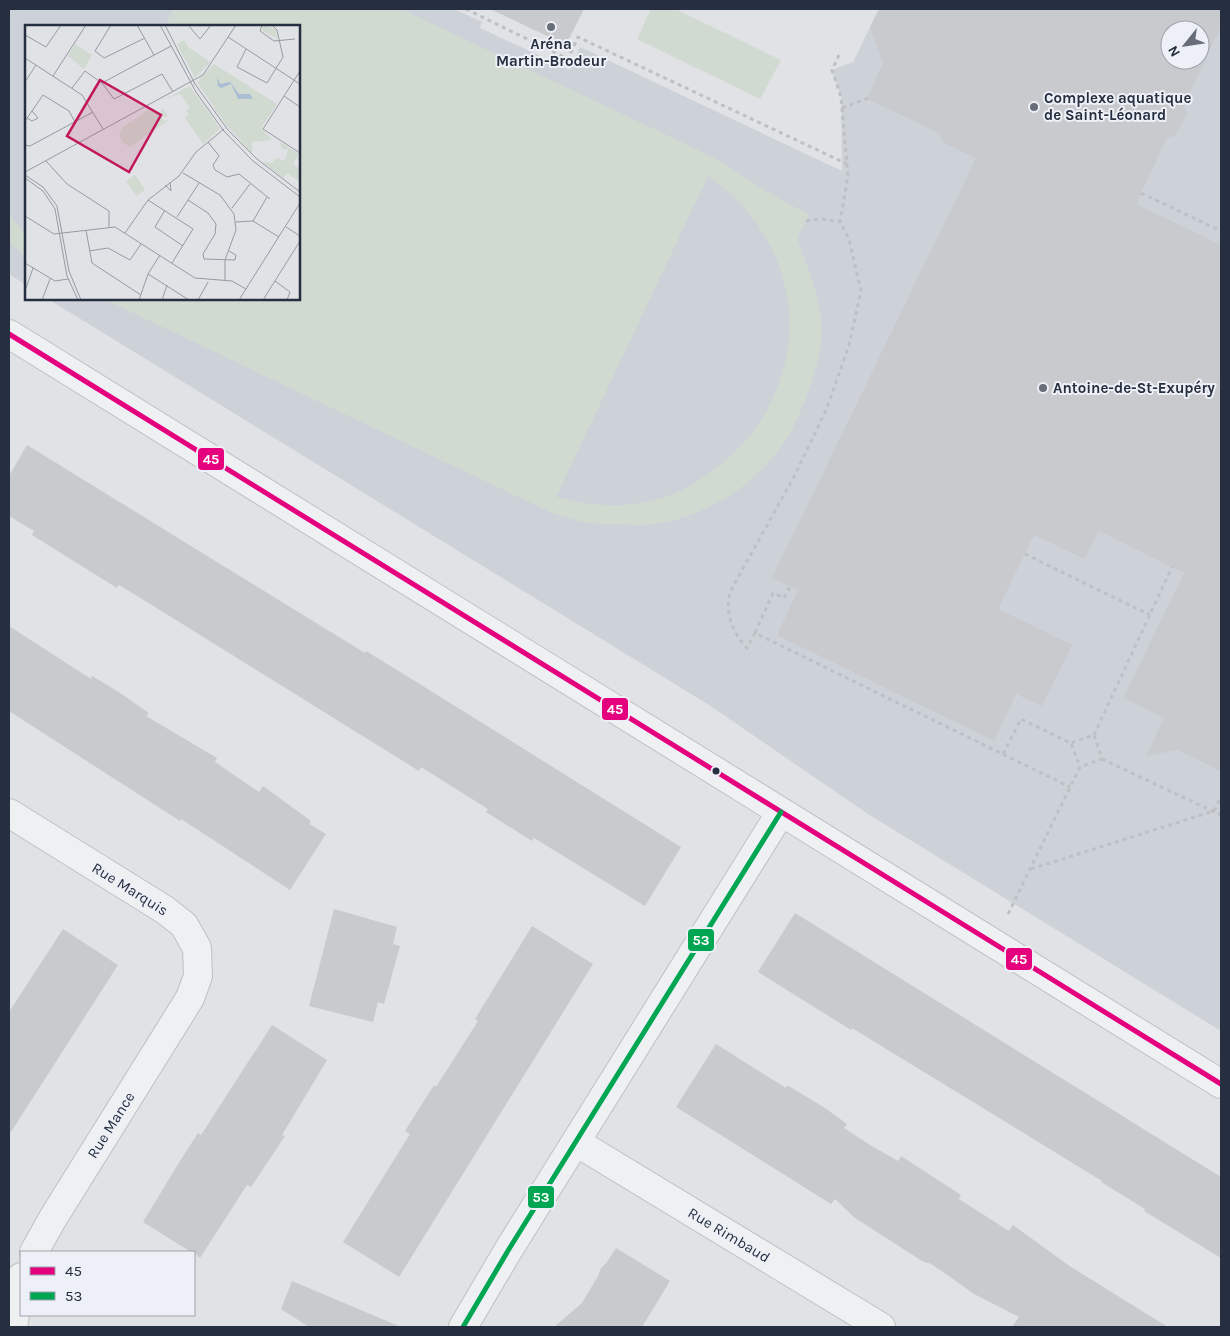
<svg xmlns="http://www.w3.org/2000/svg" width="1230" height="1336" font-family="Karla,sans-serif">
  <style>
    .built { fill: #cdd2d9; fill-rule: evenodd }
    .green { fill: #d0dad0; fill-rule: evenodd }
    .building { fill: #c8cacd; fill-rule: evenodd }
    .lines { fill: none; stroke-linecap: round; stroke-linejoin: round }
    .minor-casing { stroke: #bec0c3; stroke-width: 30 }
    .path { stroke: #bfc0c5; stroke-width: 3; stroke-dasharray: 4 4; stroke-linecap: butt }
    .minor { stroke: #eff0f2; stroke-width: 28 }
    .bus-1-casing { stroke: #edf0f6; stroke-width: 9 }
    .bus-2-casing { stroke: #edf0f6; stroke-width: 9 }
    .bus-1 { stroke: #e5007d; stroke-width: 5 }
    .bus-2 { stroke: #00a651; stroke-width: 5 }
    .poi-dot { fill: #676e7a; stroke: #edf0f6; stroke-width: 2 }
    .bus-dot { fill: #262f40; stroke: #edf0f6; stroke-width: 2 }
    .labels { text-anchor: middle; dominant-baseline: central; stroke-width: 4; stroke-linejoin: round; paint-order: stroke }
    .poi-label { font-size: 15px; font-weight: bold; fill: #262f40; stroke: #edf0f6; text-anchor: start }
    .street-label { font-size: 15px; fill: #262f40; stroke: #edf0f6 }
    .inset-road { fill: none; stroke: #969aa3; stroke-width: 1 }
    .view { fill: #c2185b; fill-opacity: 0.15; stroke: #c2185b; stroke-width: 2.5 }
    .inset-edge { fill: none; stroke: #262f40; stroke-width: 2.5 }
    .line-badge { stroke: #edf0f6; stroke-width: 2 }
    .badge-label { font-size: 14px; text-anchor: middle; font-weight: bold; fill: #fff }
  </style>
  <rect width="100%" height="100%" fill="#e0e2e5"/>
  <!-- built -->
  <path class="built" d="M 9,9 L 454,9 L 482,22 L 480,28 L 570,70 L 580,47 L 842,171 L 841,97 L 832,70 L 853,62 L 879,9 L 1221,9 L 1221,1031 L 868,814 L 709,705 L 48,299 L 299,299 L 299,26 L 26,26 L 26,285 L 9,274 ZM 1170,30 L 1200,30 L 1200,60 L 1170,60 Z"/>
  <!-- green -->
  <path class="green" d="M 173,9 L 401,9 L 713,157 L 764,190 L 809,215 L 797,238 C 808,270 825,306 821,341 C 819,364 810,389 801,410 C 796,421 791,433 783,444 C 752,489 699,521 643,525 C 635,526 625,524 617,524 C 603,524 589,524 575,520 C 567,518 558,515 550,512 L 104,299 L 299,299 L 299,26 L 165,26 ZM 708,176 C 734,193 754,216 769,243 C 813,326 783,426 705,476 C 694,484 682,491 668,496 C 629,509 595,507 556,497 Z
    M 651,9 L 675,9 L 781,60 L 760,99 L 637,39 Z
    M 9,215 L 26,234 L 26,258 L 9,241 Z"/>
  <!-- building -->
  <path class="building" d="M 490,9 L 584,9 L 566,45 Z
    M 879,9 L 1221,9 L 1221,26 L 1184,106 L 1187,113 L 1175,136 L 1167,138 L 1136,204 L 1221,245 L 1221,771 L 1178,750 L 1146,756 L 1164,718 L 1123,698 L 1184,573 L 1099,531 L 1085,559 L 1034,535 L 998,609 L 1072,645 L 1042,706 L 1016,694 L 994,741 L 777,635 L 798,590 L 772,578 L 976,158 L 942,142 L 939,133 L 867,99 L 883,63 L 870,27 ZM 1170,30 L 1200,30 L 1200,60 L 1170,60 Z
    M 27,445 L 365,653 L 366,651 L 410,678 L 681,847 L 645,906 L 534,838 L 532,841 L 486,812 L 488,809 L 421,767 L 419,771 L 147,602 L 119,585 L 117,588 L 32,535 L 34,531 L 9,516 L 9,476 Z
    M 9,626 L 91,679 L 92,676 L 117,691 L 149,713 L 146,716 L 217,758 L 215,762 L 259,792 L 263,786 L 311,821 L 309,824 L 326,834 L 290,890 L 181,819 L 180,821 L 9,711 Z
    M 334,909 L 397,927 L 393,944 L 400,946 L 384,1004 L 378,1002 L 373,1022 L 309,1006 Z
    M 795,913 L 1221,1177 L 1221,1258 L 1144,1211 L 1145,1209 L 1101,1182 L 1102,1181 L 852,1028 L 851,1030 L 758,972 Z
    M 532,926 L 593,964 L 399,1277 L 343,1242 L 410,1134 L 405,1131 L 434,1085 L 436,1087 L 478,1021 L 475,1019 Z
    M 63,929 L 118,965 L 9,1135 L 9,1012 Z
    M 272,1025 L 327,1060 L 282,1135 L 285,1136 L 251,1187 L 247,1185 L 200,1258 L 194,1252 L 191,1252 L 143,1222 L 180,1161 L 198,1133 L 201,1135 Z
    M 716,1044 L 786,1088 L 787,1085 L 825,1108 L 847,1124 L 844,1128 L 870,1145 L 898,1161 L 901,1156 L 961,1195 L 959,1199 L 1009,1231 L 1013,1225 L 1071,1267 L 1168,1327 L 1012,1327 L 1019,1317 L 974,1294 L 946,1274 L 931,1264 L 922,1261 L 855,1218 L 835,1199 L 831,1204 L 676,1107 Z
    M 616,1248 L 670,1281 L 642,1327 L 554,1327 L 582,1303 L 598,1276 L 601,1268 L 607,1262 Z
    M 292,1281 L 401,1327 L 309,1327 L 281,1309 Z"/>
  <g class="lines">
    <!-- minor casing -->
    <g class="minor-casing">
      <path id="minor" d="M 9,334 L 1221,1084
        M 9,813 L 165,910 L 184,925 L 197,948 L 198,976 L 190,998 L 53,1218 L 34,1252
        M 576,1142 L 881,1327
        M 13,1327 L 21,1277
        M 463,1327 L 509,1249 L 781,812"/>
    </g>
    <!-- path -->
    <path class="path" d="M 466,9 L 568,59 L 578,37 L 847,164
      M 839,55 L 832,70 L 841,97 L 848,176 L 840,222 L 849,239 L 861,291 L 849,345 L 827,408 L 795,475 L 731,590 C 724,612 732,632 747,648 L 755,633 L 1070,787
      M 842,108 L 871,97
      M 1141,193 L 1221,231
      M 806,221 L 822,219 L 840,222
      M 1025,554 L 1150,615
      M 755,633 L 773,593 L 784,598 L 790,587
      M 1094,735 L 1172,567
      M 1003,754 L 1021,719 L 1071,743 L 1080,767
      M 1102,759 L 1221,815
      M 1031,869 L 1214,811 L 1221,797
      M 1008,914 L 1080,767 L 1102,759 L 1094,735 L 1071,743"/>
    <!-- minor -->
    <use href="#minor" class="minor"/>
    <!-- bus-1 casing -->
    <g class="bus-1-casing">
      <path id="bus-1" d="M 9,334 L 1221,1084"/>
    </g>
    <!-- bus-2 casing -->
    <g class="bus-2-casing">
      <path id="bus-2" d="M 463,1327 L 509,1249 L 781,812"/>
    </g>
    <!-- bus-1 -->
    <use href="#bus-1" class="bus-1"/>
    <!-- bus-2 -->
    <use href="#bus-2" class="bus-2"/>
  </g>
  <!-- markers -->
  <g class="poi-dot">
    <circle cx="551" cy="27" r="5"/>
    <circle cx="1034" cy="107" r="5"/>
    <circle cx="1043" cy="388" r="5"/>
  </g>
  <circle class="bus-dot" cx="716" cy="771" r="4.5"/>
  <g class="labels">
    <!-- poi labels -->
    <g class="poi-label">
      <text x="551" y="44" text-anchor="middle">Aréna<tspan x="551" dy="17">Martin-Brodeur</tspan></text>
      <text x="1044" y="98">Complexe aquatique<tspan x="1044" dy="17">de Saint-Léonard</tspan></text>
      <text x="1053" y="388">Antoine-de-St-Exupéry</text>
    </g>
    <!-- street labels -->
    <g class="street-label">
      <text transform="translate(130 889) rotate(32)">Rue Marquis</text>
      <text transform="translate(111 1125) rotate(-58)">Rue Mance</text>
      <text transform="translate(729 1235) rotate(31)">Rue Rimbaud</text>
    </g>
  </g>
  <!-- overview -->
  <g transform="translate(25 25)">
    <rect width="275" height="275" fill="#e0e2e5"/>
    <path d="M 238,0 L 250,4 L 253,14 L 236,5 ZM 159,15 L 163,22 L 185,37 L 170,53 L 152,19 ZM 50,19 L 67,30 L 59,44 L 43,31 ZM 189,39 L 252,79 L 236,103 L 247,115 L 227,117 L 227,128 L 202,101 L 172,57 ZM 165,61 L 195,104 L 178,119 L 160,93 L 164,90 L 161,85 L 165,83 L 157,71 L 155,69 L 139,75 ZM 137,83 L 143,91 L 140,93 L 137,89 L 138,96 L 145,94 L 105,122 L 97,117 L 94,110 L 98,102 L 123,85 L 136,88 ZM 255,117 L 274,129 L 268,139 L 275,144 L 275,157 L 262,148 L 258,153 L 238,137 L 246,138 L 253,132 L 257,136 L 261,133 L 263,124 L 257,124 ZM 110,150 L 120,165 L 111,171 L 101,156 Z" fill="#d0dad0"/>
    <path d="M 192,51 L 195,59 L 205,57 L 214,69 L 225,69 L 228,74 L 213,74 L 206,59 L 196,63 L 193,61 Z" fill="#acbed3"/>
    <path class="inset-road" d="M 86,0 L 70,26 L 79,33 L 120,13M 112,0 L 129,30M 135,0 L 171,67 L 198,105 L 228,136 L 275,172M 140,0 L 170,59 L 203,105 L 232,134 L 275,167M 163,0 L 175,14 L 186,0M 237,0 L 235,6 L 249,16 L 270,14M 0,10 L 21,22 L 36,0M 203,12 L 275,59M 221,24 L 212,42 L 242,58 L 258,32 L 252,5 L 247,0M 0,33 L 57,70 L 78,104M 275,46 L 238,104 L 275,128M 28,51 L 61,0M 0,57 L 11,40M 77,58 L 146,21M 47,63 L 60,46 L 77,58 L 89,74 L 137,49 L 148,67M 259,71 L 275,82M 2,93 L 7,96 L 13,93 L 7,86M 0,96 L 18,70 L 44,86 L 50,97M 183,117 L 194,131 L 188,140 L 190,145 L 202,152 L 214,149 L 245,174M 0,120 L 5,121 L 68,87M 21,136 L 42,159 L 84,186 L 84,202M 0,147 L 178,50 L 211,0M 158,148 L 195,170 L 209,189 L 211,205 L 200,235 L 200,256M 0,150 L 18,162 L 32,181 L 44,246 L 56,275M 0,153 L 18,166 L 30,184 L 42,251 L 53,275M 140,160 L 146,166 L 145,157M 123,175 L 168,204 L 147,238M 163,175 L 183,188 L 191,199 L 190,209 L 178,229 L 179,234 L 210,235 L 211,230 L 204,226M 207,183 L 225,159M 140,185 L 130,202 L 158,221M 0,191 L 29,209 L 90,202 L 170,253 L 207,256 L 221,264M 152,192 L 174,158M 228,196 L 242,172M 211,197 L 228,196 L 254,212M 261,202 L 275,211M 61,205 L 67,238 L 116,270M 100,208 L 123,175 L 154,151 L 171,127 L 199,104M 64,226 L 83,223 L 105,235 L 116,219M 0,238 L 30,256 L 43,254M 123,249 L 164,275M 250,256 L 265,267 L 262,275M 0,266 L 8,243M 17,275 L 25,254M 114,275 L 123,249 L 135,230M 137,275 L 142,260M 173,275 L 183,257M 214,275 L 275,178M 238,275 L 275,216"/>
    <path class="view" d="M 75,55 L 136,90 L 104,147 L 42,111 Z"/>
    <rect width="275" height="275" class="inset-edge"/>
  </g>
  <g class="line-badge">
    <rect x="197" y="447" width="28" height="24" rx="5" fill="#e5007d"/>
    <rect x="601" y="697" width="28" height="24" rx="5" fill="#e5007d"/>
    <rect x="687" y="928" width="28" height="24" rx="5" fill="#00a651"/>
    <rect x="1005" y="947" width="28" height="24" rx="5" fill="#e5007d"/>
    <rect x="527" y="1185" width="28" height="24" rx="5" fill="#00a651"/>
  </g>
  <g class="badge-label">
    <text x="211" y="464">45</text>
    <text x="615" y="714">45</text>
    <text x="701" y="945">53</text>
    <text x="1019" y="964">45</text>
    <text x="541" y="1202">53</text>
  </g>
  <!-- border -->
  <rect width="1230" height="1336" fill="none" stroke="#262f40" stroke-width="20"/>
  <!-- legend -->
  <rect x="20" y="1251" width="175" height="65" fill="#edf0f6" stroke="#9da3ad"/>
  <rect x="30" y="1267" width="25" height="8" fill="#e5007d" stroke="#9da3ad"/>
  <text x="65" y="1276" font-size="15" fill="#262f40">45</text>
  <rect x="30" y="1292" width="25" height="8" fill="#00a651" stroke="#9da3ad"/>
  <text x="65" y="1301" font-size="15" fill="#262f40">53</text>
  <!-- north arrow -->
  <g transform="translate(1185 45) rotate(240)"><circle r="24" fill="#edf0f6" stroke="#9da3ad"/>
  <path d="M0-4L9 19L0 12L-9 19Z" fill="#676e7a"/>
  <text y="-8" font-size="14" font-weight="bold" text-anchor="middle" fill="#262f40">N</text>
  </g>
</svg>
